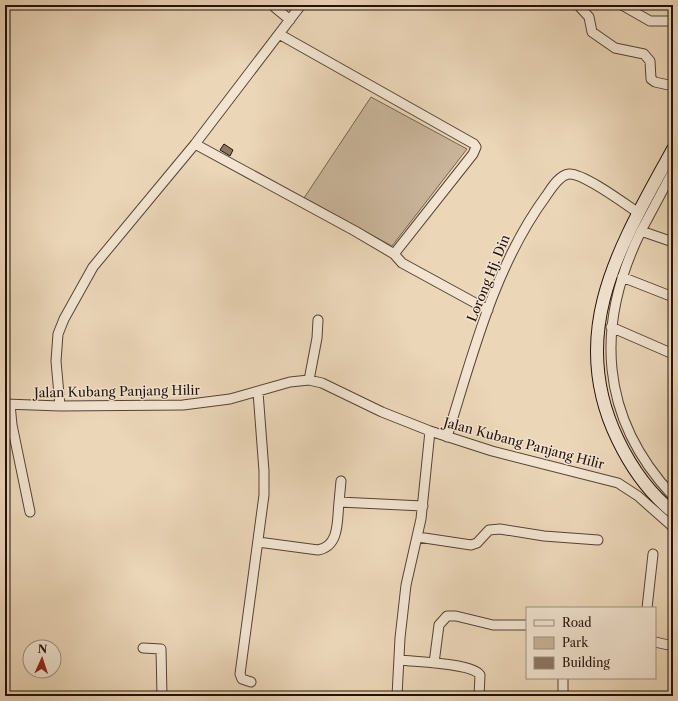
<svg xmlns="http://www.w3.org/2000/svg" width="678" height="701" font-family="'Libre Caslon Text',serif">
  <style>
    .green { fill: #c9b49a; stroke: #766252 }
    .building { fill: #8b7764; stroke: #231009 }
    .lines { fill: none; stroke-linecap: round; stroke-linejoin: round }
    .street-casing { stroke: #554235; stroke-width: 11 }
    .secondary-casing { stroke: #231009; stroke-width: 14 }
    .street { stroke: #f2e4d1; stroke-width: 9 }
    .secondary { stroke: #f2e4d1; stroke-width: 12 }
    .labels { text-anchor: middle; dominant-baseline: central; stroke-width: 3; stroke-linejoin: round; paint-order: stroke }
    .street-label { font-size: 13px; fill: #231009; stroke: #f2e4d1 }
  </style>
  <rect width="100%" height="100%" fill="#ebd6b8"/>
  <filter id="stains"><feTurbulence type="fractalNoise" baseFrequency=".005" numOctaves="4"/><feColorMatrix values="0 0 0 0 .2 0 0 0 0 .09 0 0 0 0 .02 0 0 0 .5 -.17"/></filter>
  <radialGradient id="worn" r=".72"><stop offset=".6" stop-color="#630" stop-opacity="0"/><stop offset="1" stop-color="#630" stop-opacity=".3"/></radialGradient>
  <!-- green -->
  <path class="green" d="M 371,97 L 467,149 L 392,246 L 304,198 Z"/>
  <!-- building -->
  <path class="building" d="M 224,144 L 233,150 L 230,156 L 220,150 Z"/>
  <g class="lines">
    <!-- street casing -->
    <g class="street-casing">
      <path id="street" d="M 272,5 L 290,20
        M 578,5 L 589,17 L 592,32 L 615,48 L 644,54 L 650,61 L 651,79 L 655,82 L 673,86
        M 622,5 L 650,21 L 673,21
        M 279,34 L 474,144 L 476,147 L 473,154 L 394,254
        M 195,144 L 355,231 L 394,254 L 402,263 L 488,310
        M 641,231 L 673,171
        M 673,242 L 641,231 C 595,325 599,417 673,496
        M 622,277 L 673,297
        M 611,327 L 673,354
        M 309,380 L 317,338 L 318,320
        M 5,404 L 60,406 L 183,405 L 230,399 L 290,382 L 309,380 L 322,383 L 382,412 L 430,431 L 492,451 L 618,483 L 638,496 L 673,527
        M 10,404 L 12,425 L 30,512
        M 60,406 L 56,361 L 58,334 L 64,319 L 93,267 L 195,144 L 301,5
        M 447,437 C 473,354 494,267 546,196 C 551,189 559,175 569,174 C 583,173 624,203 637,212
        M 339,502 L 341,481
        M 418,537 L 471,545 L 477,543 L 489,530 L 500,529 L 544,536 L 598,540
        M 258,542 L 318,550 C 340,546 337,520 339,502 L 423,506
        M 647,608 L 653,554
        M 655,642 L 673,646
        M 143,648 L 161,649 L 162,696
        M 400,660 C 415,662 472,663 480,675 L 479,696
        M 434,663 L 439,625 L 447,616 L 456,616 L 493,625 L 527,625
        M 563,678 L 563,696
        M 251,682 L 242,679 L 240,674 L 264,495 L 264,471 L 258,392
        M 397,696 L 400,638 L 406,585 L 421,519 L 430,431"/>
    </g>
    <!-- secondary casing -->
    <g class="secondary-casing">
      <path id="secondary" d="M 673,149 C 622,243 565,331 618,440 C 631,467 649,493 673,512"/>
    </g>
    <!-- street -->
    <use href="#street" class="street"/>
    <!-- secondary -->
    <use href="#secondary" class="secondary"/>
  </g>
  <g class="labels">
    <!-- street labels -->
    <g class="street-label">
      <text transform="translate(488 278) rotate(-68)">Lorong Hj. Din</text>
      <text transform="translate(117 391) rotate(-1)">Jalan Kubang Panjang Hilir</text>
      <text transform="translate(524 443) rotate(15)">Jalan Kubang Panjang Hilir</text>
    </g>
  </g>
  <!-- margin -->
  <rect width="678" height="701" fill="none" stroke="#ebd6b8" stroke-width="20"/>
  <rect x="6" y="6" width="666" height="689" fill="none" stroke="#231009" stroke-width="2"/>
  <rect x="10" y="10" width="658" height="681" fill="none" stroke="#231009"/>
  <!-- legend -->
  <rect x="526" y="607" width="130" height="72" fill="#f2e4d1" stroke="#9f8f81"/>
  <rect x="534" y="620" width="20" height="6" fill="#f2e4d1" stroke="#9f8f81"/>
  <text x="562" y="627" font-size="12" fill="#231009">Road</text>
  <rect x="534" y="637" width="20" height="12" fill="#c9b49a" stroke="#9f8f81"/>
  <text x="562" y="647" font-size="12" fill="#231009">Park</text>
  <rect x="534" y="657" width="20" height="12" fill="#8b7764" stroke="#9f8f81"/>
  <text x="562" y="667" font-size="12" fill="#231009">Building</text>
  <!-- north arrow -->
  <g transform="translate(42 659) rotate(3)"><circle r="19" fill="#f2e4d1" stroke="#9f8f81"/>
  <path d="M0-3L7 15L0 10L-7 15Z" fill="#8f2418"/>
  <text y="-6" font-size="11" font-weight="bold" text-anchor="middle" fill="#231009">N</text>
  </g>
  <rect width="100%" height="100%" filter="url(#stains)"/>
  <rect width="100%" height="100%" fill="url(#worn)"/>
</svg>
